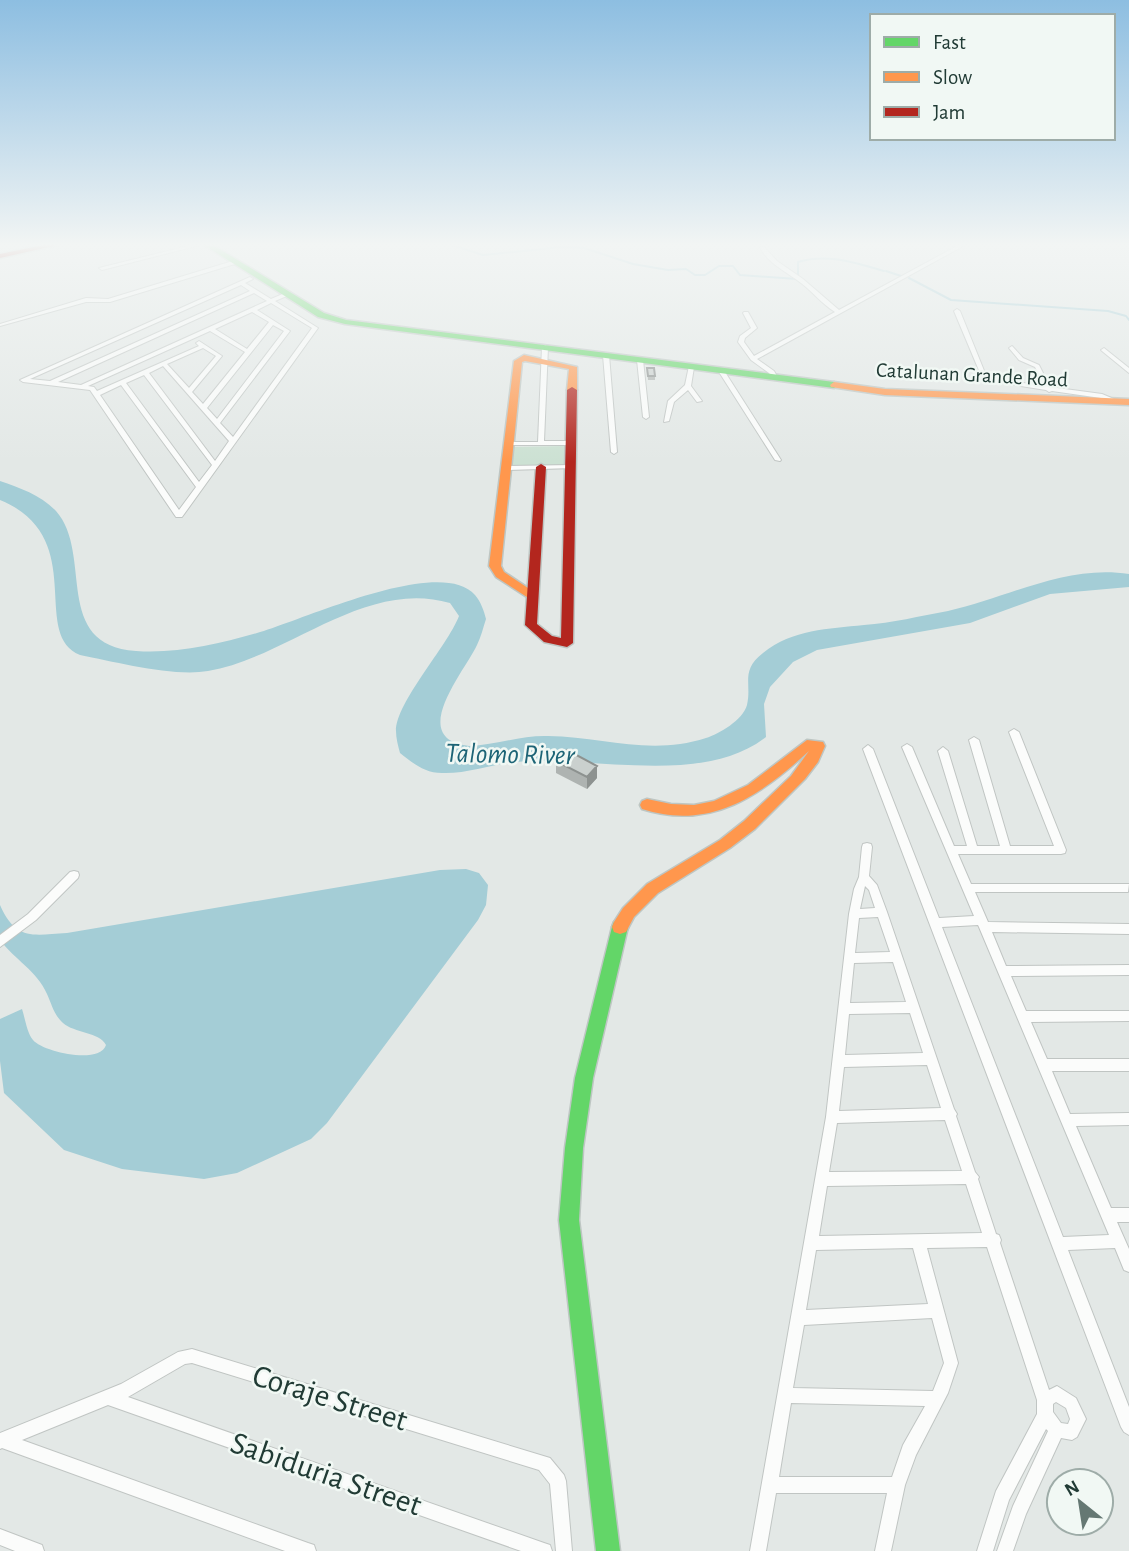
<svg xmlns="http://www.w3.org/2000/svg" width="1129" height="1551" font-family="'Alegreya Sans',sans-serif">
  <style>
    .green { fill: #cce1d3 }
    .water { fill: #a4cdd6 }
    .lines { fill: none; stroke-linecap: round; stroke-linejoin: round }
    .stream { stroke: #a4cdd6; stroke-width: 2 }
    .street-casing { stroke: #c0c5c3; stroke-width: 2 }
    .fast-casing { stroke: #bec6c3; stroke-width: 3 }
    .slow-casing { stroke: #bec6c3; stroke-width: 3 }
    .jam-casing { stroke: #bec6c3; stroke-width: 3 }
    .street { fill: #fbfcfb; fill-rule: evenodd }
    .fast { fill: #63d668; fill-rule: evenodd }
    .slow { fill: #ff974d; fill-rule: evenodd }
    .jam { fill: #b3261e; fill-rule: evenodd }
    .wall { fill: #aeb3b1 }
    .shaded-wall { fill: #8d9290 }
    .building { fill: #cad0ce; stroke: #8d9290; stroke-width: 2 }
    .labels { text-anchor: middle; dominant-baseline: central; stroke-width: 5; stroke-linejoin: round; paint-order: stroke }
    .far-street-label { font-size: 21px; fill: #213b35; stroke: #f1f8f4 }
    .water-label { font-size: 28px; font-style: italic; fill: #1d6476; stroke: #f1f8f4 }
    .near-street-label { font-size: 32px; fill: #213b35; stroke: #f1f8f4 }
  </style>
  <rect width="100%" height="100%" fill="#e3e8e6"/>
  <!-- green -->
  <path class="green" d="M 567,446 L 567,465 L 511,466 L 512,447 Z"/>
  <!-- water -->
  <path class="water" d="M 0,481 C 20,488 41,495 56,511 C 94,554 51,645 136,651 C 176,654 218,644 257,633 C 301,621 440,555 475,595 C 481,602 484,611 486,619 C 483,628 481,637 477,645 C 465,671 406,739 469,746 C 495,745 523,735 548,736 C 603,737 651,756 706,738 C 719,734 743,720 747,705 C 752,683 740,671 763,653 C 793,629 828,629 864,625 C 892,623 920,616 948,611 C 1007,598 1066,564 1129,574 L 1129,587 L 1050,594 L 970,623 L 817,650 L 793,662 L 770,687 L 764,704 L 766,737 C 702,787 591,755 516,762 C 492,764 466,774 442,773 C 424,773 413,763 400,753 C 398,746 396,738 396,731 C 396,702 447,647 459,616 L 450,603 C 365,578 287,658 208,671 C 173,677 116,662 80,655 C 29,634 90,537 0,500 Z
    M 466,869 L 479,873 L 488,885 L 486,905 L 478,920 L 327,1123 L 311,1139 L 237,1173 L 204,1179 L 122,1169 L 64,1150 L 4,1093 L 0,1061 L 0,1019 L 22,1009 C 25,1018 27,1033 33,1040 C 43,1052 100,1065 106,1045 C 100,1032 74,1033 63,1023 C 54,1015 52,1005 47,994 C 37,971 14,959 0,940 L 0,905 C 16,941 32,935 67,933 L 440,870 Z"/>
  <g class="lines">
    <!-- stream -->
    <path class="stream" d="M 452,245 L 483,255 L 562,247 L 584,248 L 633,264 L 668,270 L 686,269 L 695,275 L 705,275 L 719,266 L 733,266 L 740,275 L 797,279
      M 886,271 L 904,277
      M 798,277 L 798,262 C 827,253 856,263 884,271
      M 909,278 L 951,300 L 1108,311 L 1126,316 L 1129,320"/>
    <!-- street casing -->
    <g class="street-casing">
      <path id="street" d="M 192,245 L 200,245 L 102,270 L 99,268 Z
        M 959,245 L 965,245 L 757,359 L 774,371 L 778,378 L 777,379 L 773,379 L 769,373 L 751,360 L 738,342 L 740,336 L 751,328 L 743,313 L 744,312 L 748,312 L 757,328 L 745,338 L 744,342 L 754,356 L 835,312 C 822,304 813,292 801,283 C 787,272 767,263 760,247 L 764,247 L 777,261 L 803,279 L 839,310 Z
        M 236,260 L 239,262 L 238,263 L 110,302 L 86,302 L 0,326 L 0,324 L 86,298 L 108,299 Z
        M 250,277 L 253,279 L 245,283 L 271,299 L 285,293 L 289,293 L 289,295 L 275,301 L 318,328 L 182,517 L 176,517 L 90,390 L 23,382 L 20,380 ZM 241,285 L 250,291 L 50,381 L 30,379 ZM 254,293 L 267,301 L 81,385 L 58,382 ZM 271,303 L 312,328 L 233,437 L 220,423 L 290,331 L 257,310 ZM 252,312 L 269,322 L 247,349 L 215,329 ZM 273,325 L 284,331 L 217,419 L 207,408 ZM 210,331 L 245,352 L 203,404 L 192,392 L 222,356 L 199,341 L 196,343 L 199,346 L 97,391 L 94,387 L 88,386 ZM 203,348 L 216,356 L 189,388 L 167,364 ZM 163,366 L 229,441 L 215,461 L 149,373 ZM 144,375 L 212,465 L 199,482 L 126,383 ZM 121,385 L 196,487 L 179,510 L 100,395 Z
        M 957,309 L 960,311 L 987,378 L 1044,386 L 1035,367 L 1019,360 L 1009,348 L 1012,346 L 1023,358 L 1039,365 L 1050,387 L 1102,394 L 1121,402 L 1118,404 L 1101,398 L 1052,391 L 1049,392 L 1046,390 L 983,380 L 954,311 Z
        M 545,345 L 548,347 L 544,441 L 571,441 L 574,443 L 571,445 L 507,445 L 507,443 L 509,442 L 538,442 L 542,347 Z
        M 1104,348 L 1129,368 L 1129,373 L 1102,351 L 1101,350 Z
        M 606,353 L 609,355 L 617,452 L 614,454 L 611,452 L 603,355 Z
        M 640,358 L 643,360 L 649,417 L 646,419 L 643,417 L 637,360 Z
        M 689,366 L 694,367 L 691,386 L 702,401 L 697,402 L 688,390 L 674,402 L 669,421 L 664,422 L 668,401 L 685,385 Z
        M 720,371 L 725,372 L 781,460 L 780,461 L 775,460 L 719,372 Z
        M 572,465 L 575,467 L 574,468 L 506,470 L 503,468 L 506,466 Z
        M 1014,729 L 1019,732 L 1066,850 L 1065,853 L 1061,854 L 958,854 L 971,884 L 1129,884 L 1128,892 L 975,892 L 988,922 L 1129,924 L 1129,934 L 992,932 L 1006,966 L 1129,965 L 1129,975 L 1011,976 L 1026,1011 L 1129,1011 L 1129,1021 L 1031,1022 L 1047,1059 L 1129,1059 L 1129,1071 L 1052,1071 L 1070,1114 L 1129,1113 L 1129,1125 L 1076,1126 L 1111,1208 L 1129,1208 L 1129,1222 L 1117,1222 L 1129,1249 L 1129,1272 L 1124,1270 L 1115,1248 L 1068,1250 L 1129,1407 L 1129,1435 L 1124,1432 L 1121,1427 L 863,749 L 868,745 L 873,749 L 939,918 L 974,916 L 902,747 L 907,744 L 912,747 L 954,846 L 967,846 L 938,751 L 943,747 L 948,751 L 977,846 L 1000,846 L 969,740 L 974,737 L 979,740 L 1010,846 L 1054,846 L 1009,732 ZM 978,925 L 979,927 L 1109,1235 L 1063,1237 L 942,927 Z
        M 867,843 L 871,844 L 872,847 L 869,876 L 877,885 L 887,912 L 954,1109 L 957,1114 L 956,1116 L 975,1172 L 979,1177 L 978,1179 L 996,1234 L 999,1235 L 1001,1240 L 1000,1243 L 1049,1390 L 1057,1386 L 1076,1398 L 1086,1419 L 1077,1437 L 1072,1440 L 1061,1438 L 1026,1514 L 1013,1551 L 997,1551 L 1013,1506 L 1048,1431 L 1046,1429 L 1009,1500 L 993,1551 L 977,1551 L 996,1491 L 1037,1414 L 1037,1400 L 987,1247 L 927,1248 L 958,1363 L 948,1393 L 916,1455 L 905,1485 L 891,1551 L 875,1551 L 887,1493 L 776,1493 L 766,1551 L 750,1551 L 826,1117 L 849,914 L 854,889 L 859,877 L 862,847 L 863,844 ZM 865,886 L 869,890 L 875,908 L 860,909 ZM 878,917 L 890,952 L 855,953 L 859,918 ZM 893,962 L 906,1002 L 850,1003 L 854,963 ZM 910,1013 L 923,1053 L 845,1055 L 849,1014 ZM 927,1065 L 941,1108 L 839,1111 L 844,1067 ZM 945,1120 L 962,1171 L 829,1172 L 837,1123 ZM 966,1184 L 982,1233 L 819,1236 L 827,1186 ZM 913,1248 L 928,1304 L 806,1310 L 816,1250 ZM 932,1318 L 944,1363 L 933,1391 L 793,1388 L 804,1325 ZM 1056,1402 L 1066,1408 L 1070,1419 L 1068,1424 L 1061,1423 L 1053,1412 L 1053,1404 ZM 791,1403 L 925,1406 L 903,1445 L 892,1477 L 779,1477 Z
        M 74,871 L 78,872 L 79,875 L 78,878 L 36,920 L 0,947 L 0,935 L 28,914 L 70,872 Z
        M 192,1349 L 550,1458 L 564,1475 L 566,1481 L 572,1551 L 556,1551 L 550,1484 L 539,1470 L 192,1363 L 185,1364 L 128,1397 L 544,1543 L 550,1545 L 552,1551 L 521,1551 L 108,1405 L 22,1440 L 308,1543 L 314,1545 L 316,1551 L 285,1551 L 2,1448 L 0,1449 L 0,1433 L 121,1384 L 178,1352 Z
        M 0,1529 L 42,1545 L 44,1551 L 15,1551 L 0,1545 Z"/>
    </g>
    <!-- fast casing -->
    <g class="fast-casing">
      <path id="fast" d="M 204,245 L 213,245 L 324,313 L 346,320 L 834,382 L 838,385 L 834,388 L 345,324 L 318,317 Z
        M 620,920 L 626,922 L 628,927 L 593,1078 L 583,1148 L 579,1220 L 620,1551 L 596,1551 L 559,1220 L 565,1148 L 575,1078 L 612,927 L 614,922 Z"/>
    </g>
    <!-- slow casing -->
    <g class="slow-casing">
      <path id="slow" d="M 524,355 L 577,367 L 577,390 L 572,393 L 567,390 L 569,369 L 525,361 L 522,362 L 501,566 L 504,572 L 537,594 L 537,600 L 533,601 L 496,577 L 489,566 L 514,361 Z
        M 834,382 L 885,389 L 1129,399 L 1129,405 L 885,395 L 831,387 L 830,385 Z
        M 807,740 L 823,742 L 825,746 L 818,762 L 805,779 L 755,829 L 730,848 L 658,893 L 634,917 L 626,932 L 620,934 L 614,932 L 612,927 L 614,922 L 623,908 L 647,884 L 720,840 L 744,821 L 791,776 L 809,751 C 761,795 711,831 642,809 L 640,805 L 642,801 L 647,799 L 671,804 L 694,805 L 714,801 L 748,785 Z"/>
    </g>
    <!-- jam casing -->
    <g class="jam-casing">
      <path id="jam" d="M 43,245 L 58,245 L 0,258 L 0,254 Z
        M 572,387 L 577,390 L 573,643 L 567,647 L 544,642 L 525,625 L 536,467 L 541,464 L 546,467 L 537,624 L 552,636 L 561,638 L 567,390 Z"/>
    </g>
    <!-- street -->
    <use href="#street" class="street"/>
    <!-- fast -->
    <use href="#fast" class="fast"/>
    <!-- slow -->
    <use href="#slow" class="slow"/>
    <!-- jam -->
    <use href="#jam" class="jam"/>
  </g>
  <!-- wall -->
  <path class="wall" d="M 647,368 L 655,376 L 655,380 L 648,380 Z
    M 556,761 L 597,778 L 587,789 L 556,773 Z"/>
  <!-- shaded-wall -->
  <path class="shaded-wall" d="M 597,766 L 597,778 L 587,789 L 587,777 Z"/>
  <!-- building -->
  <path class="building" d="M 647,368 L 654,368 L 655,376 L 648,376 Z
    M 567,750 L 597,766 L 587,777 L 556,761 Z"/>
  <!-- sky -->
  <linearGradient id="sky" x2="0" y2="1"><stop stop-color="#8dbee1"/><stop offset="0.53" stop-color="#f2f5f4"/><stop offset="1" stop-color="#f2f5f4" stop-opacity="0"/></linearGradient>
  <rect width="1129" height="462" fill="url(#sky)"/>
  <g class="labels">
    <!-- far-street labels -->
    <g class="far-street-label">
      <text transform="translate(972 375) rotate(3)">Catalunan Grande Road</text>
    </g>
    <!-- water labels -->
    <g class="water-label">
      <text transform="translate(510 755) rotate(1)">Talomo River</text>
    </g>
    <!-- near-street labels -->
    <g class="near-street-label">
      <text transform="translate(330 1398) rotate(17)">Coraje Street</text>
      <text transform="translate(326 1474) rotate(19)">Sabiduria Street</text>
    </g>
  </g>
  <!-- legend -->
  <rect x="870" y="14" width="245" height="126" fill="#f1f8f4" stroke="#9eaca8" stroke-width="2"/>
  <rect x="884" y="37" width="35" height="10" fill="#63d668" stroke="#9eaca8" stroke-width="2"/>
  <text x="933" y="49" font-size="21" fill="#213b35">Fast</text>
  <rect x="884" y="72" width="35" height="10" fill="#ff974d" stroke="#9eaca8" stroke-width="2"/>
  <text x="933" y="84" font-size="21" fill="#213b35">Slow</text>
  <rect x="884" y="107" width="35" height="10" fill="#b3261e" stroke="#9eaca8" stroke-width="2"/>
  <text x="933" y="119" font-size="21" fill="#213b35">Jam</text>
  <!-- north arrow -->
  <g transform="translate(1080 1502) rotate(330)"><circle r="33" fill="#f1f8f4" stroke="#9eaca8" stroke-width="2"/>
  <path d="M0-5L12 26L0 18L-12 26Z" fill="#657873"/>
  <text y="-10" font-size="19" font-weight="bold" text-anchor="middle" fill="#213b35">N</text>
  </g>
</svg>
